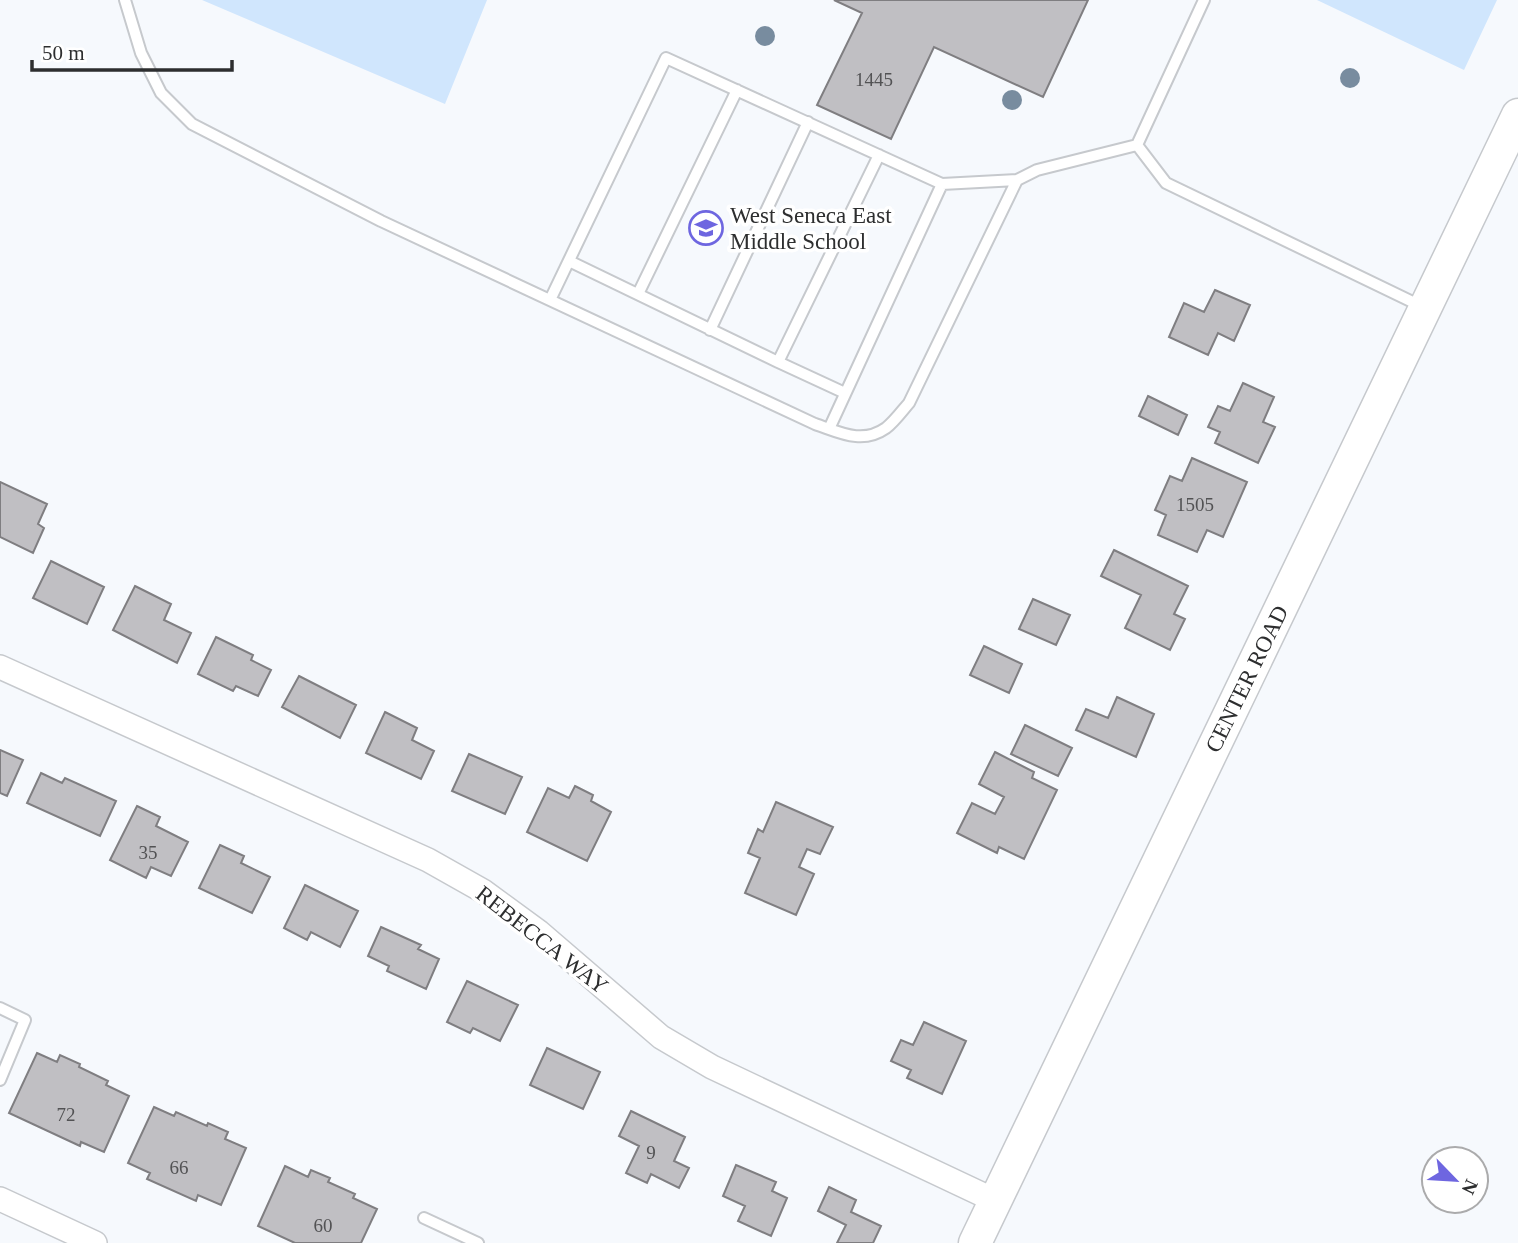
<svg xmlns="http://www.w3.org/2000/svg" width="1518" height="1243" font-family="Georgia,serif">
  <style>
    .green { fill: #d0e6fd }
    .building { fill: #c0bfc3; stroke: #7f7e81; stroke-width: 2 }
    .lines { fill: none; stroke-linecap: round; stroke-linejoin: round }
    .service-casing { stroke: #c6c9cd; stroke-width: 14 }
    .minor-casing { stroke: #c6c9cd; stroke-width: 26 }
    .secondary-casing { stroke: #c6c9cd; stroke-width: 35 }
    .service { stroke: #fff; stroke-width: 10 }
    .minor { stroke: #fff; stroke-width: 23 }
    .secondary { stroke: #fff; stroke-width: 32 }
    .tree { fill: #788c9f }
    .labels { text-anchor: middle; dominant-baseline: central; stroke-width: 7; stroke-linejoin: round; paint-order: stroke }
    .number-label { font-size: 19px; fill: #525254 }
    .poi-label { font-size: 23px; fill: #2d2e2f; stroke: #fff; text-anchor: start }
    .street-label { font-size: 23px; fill: #2d2e2f; stroke: #fff }
  </style>
  <rect width="100%" height="100%" fill="#f6f9fd"/>
  <!-- green -->
  <path class="green" d="M 202,0 L 487,0 L 445,104 Z
    M 1317,0 L 1497,0 L 1464,70 Z"/>
  <!-- building -->
  <path class="building" d="M 834,0 L 1088,0 L 1043,97 L 934,47 L 891,139 L 817,105 L 862,13 Z
    M 1215,290 L 1250,305 L 1234,341 L 1218,333 L 1208,355 L 1169,337 L 1184,303 L 1204,312 Z
    M 1243,383 L 1274,397 L 1263,422 L 1275,427 L 1258,463 L 1215,443 L 1220,432 L 1208,427 L 1218,406 L 1230,411 Z
    M 1148,396 L 1187,415 L 1178,435 L 1139,416 Z
    M 1192,458 L 1247,482 L 1223,537 L 1207,530 L 1197,552 L 1158,535 L 1166,515 L 1155,510 L 1170,476 L 1182,481 Z
    M 0,482 L 47,504 L 38,524 L 44,528 L 33,553 L 0,537 Z
    M 1114,550 L 1188,586 L 1174,614 L 1185,619 L 1170,650 L 1125,628 L 1141,595 L 1101,576 Z
    M 51,561 L 104,587 L 87,624 L 33,598 Z
    M 135,586 L 171,604 L 164,620 L 191,633 L 177,663 L 113,630 Z
    M 1033,599 L 1070,615 L 1056,645 L 1019,629 Z
    M 216,637 L 253,655 L 251,660 L 271,670 L 258,696 L 236,686 L 233,691 L 198,674 Z
    M 984,646 L 1022,664 L 1009,693 L 970,675 Z
    M 299,676 L 356,705 L 340,738 L 282,707 Z
    M 1117,697 L 1154,714 L 1136,757 L 1076,730 L 1086,709 L 1108,718 Z
    M 385,712 L 417,728 L 412,740 L 434,751 L 421,779 L 366,753 Z
    M 1025,725 L 1072,748 L 1058,776 L 1011,754 Z
    M 0,750 L 23,760 L 7,796 L 0,793 Z
    M 995,752 L 1034,772 L 1032,778 L 1057,790 L 1024,859 L 999,847 L 997,853 L 957,833 L 972,803 L 995,814 L 1004,797 L 979,784 Z
    M 469,754 L 522,777 L 505,814 L 452,791 Z
    M 41,773 L 62,783 L 65,778 L 116,801 L 100,836 L 27,803 Z
    M 575,786 L 593,795 L 591,801 L 611,812 L 587,861 L 527,832 L 548,788 L 569,798 Z
    M 776,802 L 833,827 L 820,854 L 807,849 L 799,867 L 814,874 L 796,915 L 745,893 L 760,858 L 748,853 L 758,829 L 763,832 Z
    M 137,806 L 160,817 L 156,826 L 188,842 L 171,876 L 151,867 L 146,878 L 110,860 Z
    M 220,845 L 244,856 L 241,863 L 270,877 L 252,913 L 199,888 Z
    M 305,885 L 358,911 L 340,947 L 311,932 L 307,940 L 284,928 Z
    M 381,927 L 421,945 L 418,949 L 439,959 L 426,989 L 387,971 L 389,966 L 368,956 Z
    M 467,981 L 518,1005 L 500,1041 L 473,1028 L 470,1033 L 447,1022 Z
    M 924,1022 L 966,1041 L 942,1094 L 907,1078 L 911,1070 L 891,1061 L 901,1040 L 913,1045 Z
    M 547,1048 L 600,1072 L 583,1109 L 530,1085 Z
    M 37,1053 L 57,1062 L 60,1055 L 80,1064 L 79,1067 L 108,1081 L 106,1085 L 129,1096 L 104,1152 L 81,1142 L 80,1146 L 9,1113 Z
    M 154,1107 L 174,1116 L 176,1112 L 207,1126 L 208,1123 L 228,1132 L 225,1139 L 246,1148 L 221,1205 L 198,1195 L 196,1201 L 147,1179 L 150,1173 L 128,1163 Z
    M 631,1111 L 685,1137 L 674,1161 L 689,1168 L 679,1188 L 651,1174 L 647,1183 L 626,1173 L 639,1146 L 619,1136 Z
    M 736,1165 L 776,1182 L 772,1191 L 787,1198 L 771,1236 L 738,1221 L 745,1206 L 723,1196 Z
    M 285,1166 L 308,1177 L 311,1170 L 330,1178 L 328,1182 L 355,1194 L 353,1198 L 377,1209 L 361,1243 L 295,1243 L 258,1226 Z
    M 829,1187 L 856,1200 L 851,1212 L 881,1226 L 873,1243 L 837,1243 L 846,1225 L 818,1211 Z"/>
  <g class="lines">
    <!-- service casing -->
    <g class="service-casing">
      <path id="service" d="M 125,0 L 141,53 L 161,93 L 192,124 L 381,221 L 815,424 C 839,432 862,445 886,428 C 894,422 902,411 909,403 L 1017,180 L 1037,170 L 1137,145
        M 1137,145 L 1166,183 L 1423,307
        M 1137,145 L 1204,0
        M 569,261 L 778,362
        M 638,294 L 737,90
        M 550,300 L 666,58 L 942,184 L 1017,180
        M 710,330 L 808,122
        M 845,393 L 778,362 L 879,155
        M 829,429 L 942,184
        M 0,1008 L 25,1020 L 0,1080
        M 424,1218 L 478,1243"/>
    </g>
    <!-- minor casing -->
    <g class="minor-casing">
      <path id="minor" d="M 0,667 L 428,860 L 483,891 L 539,932 L 661,1037 L 712,1067 L 996,1201
        M 0,1199 L 95,1243"/>
    </g>
    <!-- secondary casing -->
    <g class="secondary-casing">
      <path id="secondary" d="M 975,1243 L 1518,115"/>
    </g>
    <!-- service -->
    <use href="#service" class="service"/>
    <!-- minor -->
    <use href="#minor" class="minor"/>
    <!-- secondary -->
    <use href="#secondary" class="secondary"/>
  </g>
  <!-- trees -->
  <g class="tree">
    <circle cx="765" cy="36" r="10"/>
    <circle cx="1350" cy="78" r="10"/>
    <circle cx="1012" cy="100" r="10"/>
  </g>
  <!-- icons -->
  <defs>
    <g id="school-ring" transform="scale(1.75)"><circle r="9.5" fill="#fff" stroke="#6e66e0" stroke-width="1.5"/><path d="M0-5L7-2L0 1L-7-2ZM-4 1L0 2.5L4 1V4Q0 6-4 4Z" fill="#6e66e0"/></g>
  </defs>
  <g fill-rule="evenodd">
    <use href="#school-ring" x="706" y="228"/>
  </g>
  <g class="labels">
    <!-- number labels -->
    <g class="number-label">
      <text x="874" y="79">1445</text>
      <text x="1195" y="504">1505</text>
      <text x="148" y="852">35</text>
      <text x="66" y="1114">72</text>
      <text x="651" y="1152">9</text>
      <text x="179" y="1167">66</text>
      <text x="323" y="1225">60</text>
    </g>
    <!-- poi labels -->
    <g class="poi-label">
      <text x="730" y="215">West Seneca East<tspan x="730" dy="26">Middle School</tspan></text>
    </g>
    <!-- street labels -->
    <g class="street-label">
      <text transform="translate(1247 679) rotate(-64)">CENTER ROAD</text>
      <text transform="translate(542 940) rotate(38)">REBECCA WAY</text>
    </g>
  </g>
  <!-- north arrow -->
  <g transform="translate(1455 1180) rotate(115)"><circle r="33" fill="#ffffff" stroke="#ababac" stroke-width="2"/>
  <path d="M0-5L12 26L0 18L-12 26Z" fill="#6e66e0"/>
  <text y="-10" font-size="19" font-weight="bold" text-anchor="middle" fill="#2d2e2f">N</text>
  </g>
  <!-- scale -->
  <path d="M32 60v10h200v-10" fill="none" stroke="#2d2e2f" stroke-width="3.5"/>
  <text x="42" y="60" font-size="21" fill="#2d2e2f" stroke="#ffffff" stroke-width="5" paint-order="stroke">50 m</text>
</svg>
